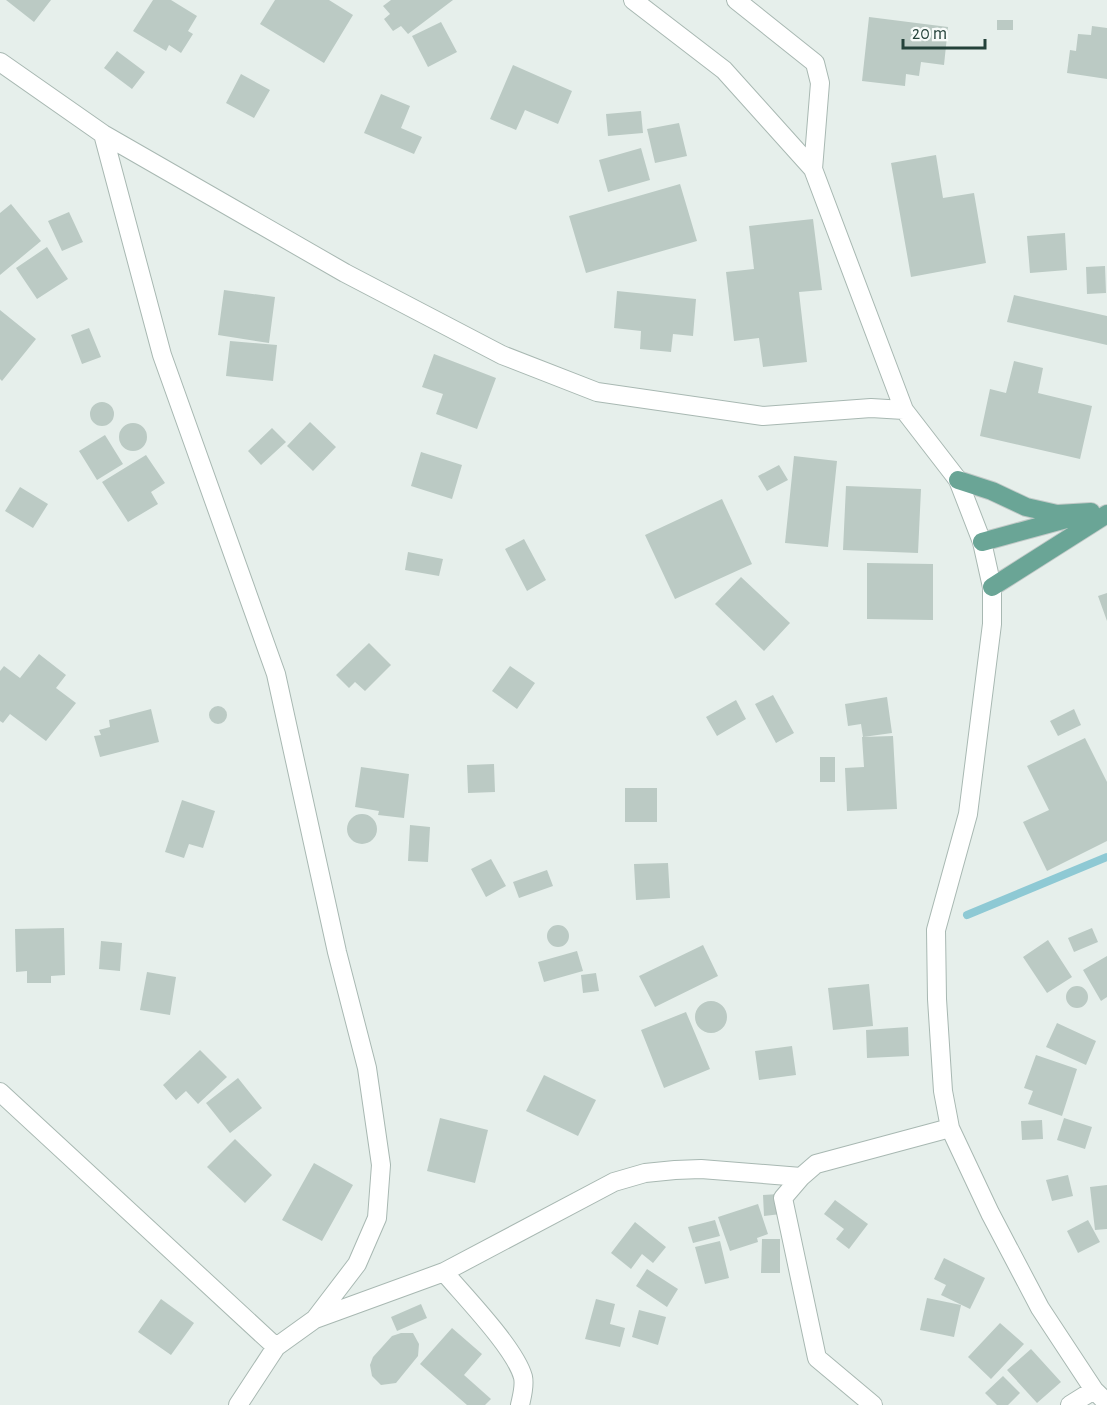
<svg xmlns="http://www.w3.org/2000/svg" width="1107" height="1405" font-family="'Alegreya Sans',sans-serif">
  <style>
    .lines { fill: none; stroke-linecap: round; stroke-linejoin: round }
    .stream { stroke: #8ec9d4; stroke-width: 8 }
    .building { fill: #bbcac4 }
    .minor-casing { stroke: #a8b8b2; stroke-width: 20 }
    .major-casing { stroke: #c2cac8; stroke-width: 20 }
    .minor { stroke: #fff; stroke-width: 18 }
    .major { stroke: #6aa596; stroke-width: 18 }
  </style>
  <rect width="100%" height="100%" fill="#e6efeb"/>
  <g class="lines">
    <!-- stream -->
    <path class="stream" d="M 967,915 L 1107,857"/>
  </g>
  <!-- building -->
  <path class="building" d="M 6,0 L 51,0 L 34,22 Z
    M 153,0 L 171,0 L 197,16 L 188,31 L 193,34 L 181,53 L 169,45 L 166,51 L 133,31 Z
    M 275,0 L 329,0 L 353,15 L 324,63 L 260,24 Z
    M 391,0 L 453,0 L 408,34 L 401,26 L 393,31 L 384,19 L 390,14 L 383,6 Z
    M 869,17 L 948,27 L 944,65 L 921,62 L 919,76 L 906,74 L 905,86 L 862,81 Z
    M 997,20 L 1013,20 L 1013,30 L 997,30 Z
    M 441,22 L 457,52 L 428,67 L 412,36 Z
    M 1092,26 L 1107,28 L 1107,79 L 1067,73 L 1070,50 L 1076,51 L 1078,34 L 1091,35 Z
    M 117,51 L 145,72 L 132,89 L 104,68 Z
    M 513,65 L 572,91 L 558,124 L 525,110 L 516,130 L 490,119 Z
    M 241,74 L 270,90 L 254,118 L 226,103 Z
    M 381,94 L 410,106 L 401,128 L 422,137 L 414,154 L 364,133 Z
    M 641,111 L 643,133 L 608,136 L 606,114 Z
    M 679,123 L 687,156 L 655,163 L 647,129 Z
    M 641,148 L 650,180 L 608,192 L 599,160 Z
    M 936,155 L 943,198 L 974,193 L 986,263 L 911,277 L 891,163 Z
    M 680,184 L 697,241 L 586,273 L 569,216 Z
    M 11,204 L 41,241 L 0,275 L 0,213 Z
    M 69,212 L 83,242 L 62,251 L 48,221 Z
    M 813,219 L 822,290 L 799,292 L 807,362 L 763,367 L 759,338 L 734,341 L 726,272 L 754,269 L 749,226 Z
    M 1065,233 L 1067,270 L 1030,273 L 1027,236 Z
    M 47,247 L 68,279 L 37,299 L 16,268 Z
    M 1105,266 L 1106,293 L 1087,294 L 1086,267 Z
    M 224,290 L 275,297 L 269,343 L 218,335 Z
    M 617,291 L 696,299 L 693,336 L 673,334 L 671,352 L 640,349 L 641,331 L 614,328 Z
    M 1014,295 L 1107,316 L 1107,345 L 1007,322 Z
    M 0,310 L 36,339 L 2,381 L 0,379 Z
    M 89,328 L 101,357 L 82,364 L 71,335 Z
    M 230,341 L 277,345 L 273,381 L 226,376 Z
    M 434,354 L 496,378 L 477,429 L 436,414 L 443,394 L 422,387 Z
    M 1014,361 L 1043,368 L 1038,393 L 1092,406 L 1080,459 L 980,436 L 990,389 L 1006,393 Z
    M90 414a12 12 0 1 1 24 0a12 12 0 1 1-24 0Z
    M 310,422 L 336,447 L 313,471 L 287,446 Z
    M119 437a14 14 0 1 1 28 0a14 14 0 1 1-28 0Z
    M 272,428 L 286,442 L 261,465 L 248,451 Z
    M 105,435 L 123,464 L 97,480 L 79,451 Z
    M 421,452 L 462,465 L 452,499 L 411,486 Z
    M 146,455 L 165,483 L 151,492 L 158,504 L 128,522 L 102,482 Z
    M 794,456 L 837,461 L 828,547 L 785,543 Z
    M 779,465 L 788,480 L 767,491 L 758,476 Z
    M 846,486 L 921,489 L 918,553 L 843,550 Z
    M 20,487 L 48,504 L 33,528 L 5,511 Z
    M 722,499 L 752,564 L 675,599 L 645,535 Z
    M 524,539 L 546,580 L 527,591 L 505,549 Z
    M 408,552 L 443,559 L 439,576 L 405,570 Z
    M 867,563 L 933,564 L 933,620 L 867,619 Z
    M 741,577 L 790,623 L 764,651 L 715,604 Z
    M 1107,593 L 1107,621 L 1098,596 Z
    M 369,643 L 391,665 L 365,691 L 355,682 L 349,688 L 336,675 Z
    M 39,654 L 66,675 L 56,688 L 76,703 L 46,741 L 10,714 L 3,723 L 0,721 L 0,671 L 4,666 L 20,678 Z
    M 510,666 L 535,683 L 517,709 L 492,691 Z
    M 773,695 L 794,733 L 776,743 L 755,704 Z
    M 887,697 L 892,733 L 863,737 L 861,724 L 848,726 L 845,704 Z
    M 736,700 L 746,719 L 717,736 L 706,717 Z
    M209 715a9 9 0 1 1 18 0a9 9 0 1 1-18 0Z
    M 151,709 L 159,742 L 100,757 L 94,736 L 101,735 L 99,730 L 110,727 L 109,720 Z
    M 1074,709 L 1081,725 L 1058,736 L 1050,721 Z
    M 893,736 L 897,809 L 847,811 L 845,768 L 864,767 L 862,737 Z
    M 1085,738 L 1107,782 L 1107,841 L 1047,871 L 1023,822 L 1049,810 L 1027,766 Z
    M 820,757 L 835,757 L 835,782 L 820,782 Z
    M 494,764 L 495,792 L 468,793 L 467,765 Z
    M 361,767 L 409,774 L 404,818 L 378,815 L 379,811 L 355,807 Z
    M 625,788 L 657,788 L 657,822 L 625,822 Z
    M 182,800 L 215,811 L 203,848 L 189,844 L 184,858 L 165,852 Z
    M347 829a15 15 0 1 1 30 0a15 15 0 1 1-30 0Z
    M 410,825 L 430,827 L 428,862 L 408,861 Z
    M 491,859 L 506,886 L 486,897 L 471,869 Z
    M 668,863 L 670,898 L 636,900 L 634,864 Z
    M 547,870 L 553,886 L 519,898 L 513,882 Z
    M547 936a11 11 0 1 1 22 0a11 11 0 1 1-22 0Z
    M 64,928 L 65,975 L 51,976 L 51,983 L 27,983 L 27,971 L 16,972 L 15,929 Z
    M 1092,928 L 1098,942 L 1074,952 L 1068,938 Z
    M 1048,940 L 1072,977 L 1047,993 L 1023,957 Z
    M 101,941 L 122,943 L 120,971 L 99,969 Z
    M 703,945 L 718,976 L 655,1007 L 639,976 Z
    M 577,951 L 583,971 L 544,982 L 538,962 Z
    M 1107,956 L 1107,997 L 1101,1001 L 1083,970 Z
    M 147,972 L 176,977 L 170,1015 L 140,1010 Z
    M 596,973 L 599,991 L 583,993 L 581,975 Z
    M 869,984 L 873,1026 L 833,1030 L 828,988 Z
    M1066 997a11 11 0 1 1 22 0a11 11 0 1 1-22 0Z
    M695 1017a16 16 0 1 1 32 0a16 16 0 1 1-32 0Z
    M 686,1012 L 710,1069 L 664,1088 L 641,1030 Z
    M 1057,1023 L 1096,1041 L 1086,1065 L 1046,1047 Z
    M 908,1027 L 909,1056 L 867,1058 L 866,1030 Z
    M 792,1046 L 796,1075 L 759,1080 L 755,1051 Z
    M 200,1050 L 227,1077 L 198,1104 L 186,1091 L 176,1100 L 163,1085 Z
    M 1036,1055 L 1077,1069 L 1062,1116 L 1028,1104 L 1033,1091 L 1024,1088 Z
    M 544,1075 L 596,1100 L 578,1136 L 526,1111 Z
    M 238,1078 L 262,1108 L 230,1133 L 206,1103 Z
    M 440,1118 L 488,1130 L 475,1183 L 427,1171 Z
    M 1064,1118 L 1092,1127 L 1085,1149 L 1057,1140 Z
    M 1042,1120 L 1043,1139 L 1022,1140 L 1021,1121 Z
    M 235,1139 L 272,1175 L 245,1203 L 207,1167 Z
    M 314,1163 L 353,1185 L 322,1241 L 282,1220 Z
    M 1068,1175 L 1073,1196 L 1052,1201 L 1046,1180 Z
    M 1107,1185 L 1107,1229 L 1095,1230 L 1090,1187 Z
    M 779,1194 L 781,1214 L 764,1216 L 763,1195 Z
    M 835,1200 L 868,1224 L 849,1249 L 836,1239 L 844,1229 L 824,1214 Z
    M 758,1204 L 768,1234 L 757,1238 L 758,1242 L 730,1251 L 718,1217 Z
    M 715,1220 L 720,1236 L 693,1243 L 688,1227 Z
    M 1088,1220 L 1100,1242 L 1078,1253 L 1067,1231 Z
    M 635,1222 L 666,1247 L 653,1263 L 642,1254 L 631,1269 L 611,1253 Z
    M 762,1239 L 780,1239 L 780,1273 L 761,1273 Z
    M 720,1241 L 729,1278 L 705,1284 L 695,1247 Z
    M 944,1258 L 985,1278 L 970,1309 L 941,1295 L 946,1285 L 934,1279 Z
    M 647,1269 L 678,1289 L 667,1307 L 636,1286 Z
    M 927,1298 L 961,1305 L 954,1337 L 920,1330 Z
    M 161,1299 L 194,1323 L 171,1355 L 138,1332 Z
    M 596,1299 L 615,1304 L 610,1324 L 625,1328 L 620,1347 L 585,1339 Z
    M 421,1304 L 427,1318 L 397,1331 L 391,1317 Z
    M 639,1310 L 666,1317 L 658,1345 L 632,1337 Z
    M 1000,1323 L 1024,1344 L 991,1379 L 968,1357 Z
    M 452,1328 L 482,1354 L 464,1375 L 491,1399 L 485,1405 L 467,1405 L 420,1364 Z
    M 401,1333 L 413,1333 L 419,1344 L 418,1356 L 396,1383 L 381,1385 L 372,1376 L 370,1365 L 373,1357 L 392,1336 Z
    M 1031,1349 L 1061,1382 L 1037,1403 L 1007,1370 Z
    M 1003,1376 L 1020,1393 L 1008,1405 L 997,1405 L 985,1393 Z"/>
  <g class="lines">
    <!-- minor casing -->
    <g class="minor-casing">
      <path id="minor" d="M 633,0 L 724,70 L 813,169 L 904,410 L 958,480 L 982,542 L 992,587 L 992,624 L 968,814 L 936,930 L 937,999 L 943,1091 L 950,1128 L 990,1213 L 1040,1308 L 1094,1390 L 1107,1403
        M 736,0 L 815,63 L 820,83 L 813,169
        M 0,62 L 103,134 L 345,273 L 502,355 L 597,392 L 763,416 L 871,408 L 904,410
        M 103,134 L 162,355 L 276,674 L 337,952 L 367,1068 L 381,1165 L 377,1218 L 357,1264 L 315,1319
        M 0,1092 L 276,1347
        M 444,1272 C 464,1296 515,1348 523,1377 C 525,1386 522,1396 520,1405
        M 238,1405 L 276,1347 L 315,1319 L 444,1272 L 614,1182 L 645,1173 L 675,1170 L 701,1169 L 801,1177
        M 873,1405 L 817,1358 L 783,1198 L 801,1177 L 816,1164 L 950,1128
        M 1070,1405 L 1094,1390"/>
    </g>
    <!-- major casing -->
    <g class="major-casing">
      <path id="major" d="M 958,480 L 992,491 L 1026,507 L 1057,514 L 1091,512
        M 982,542 L 1070,518
        M 992,587 L 1107,514"/>
    </g>
    <!-- minor -->
    <use href="#minor" class="minor"/>
    <!-- major -->
    <use href="#major" class="major"/>
  </g>
  <!-- scale -->
  <path d="M903 39v9h82v-9" fill="none" stroke="#24423a" stroke-width="3"/>
  <text x="912" y="39" font-size="18" fill="#24423a" stroke="#f7fbf9" stroke-width="4.5" paint-order="stroke">20 m</text>
</svg>
